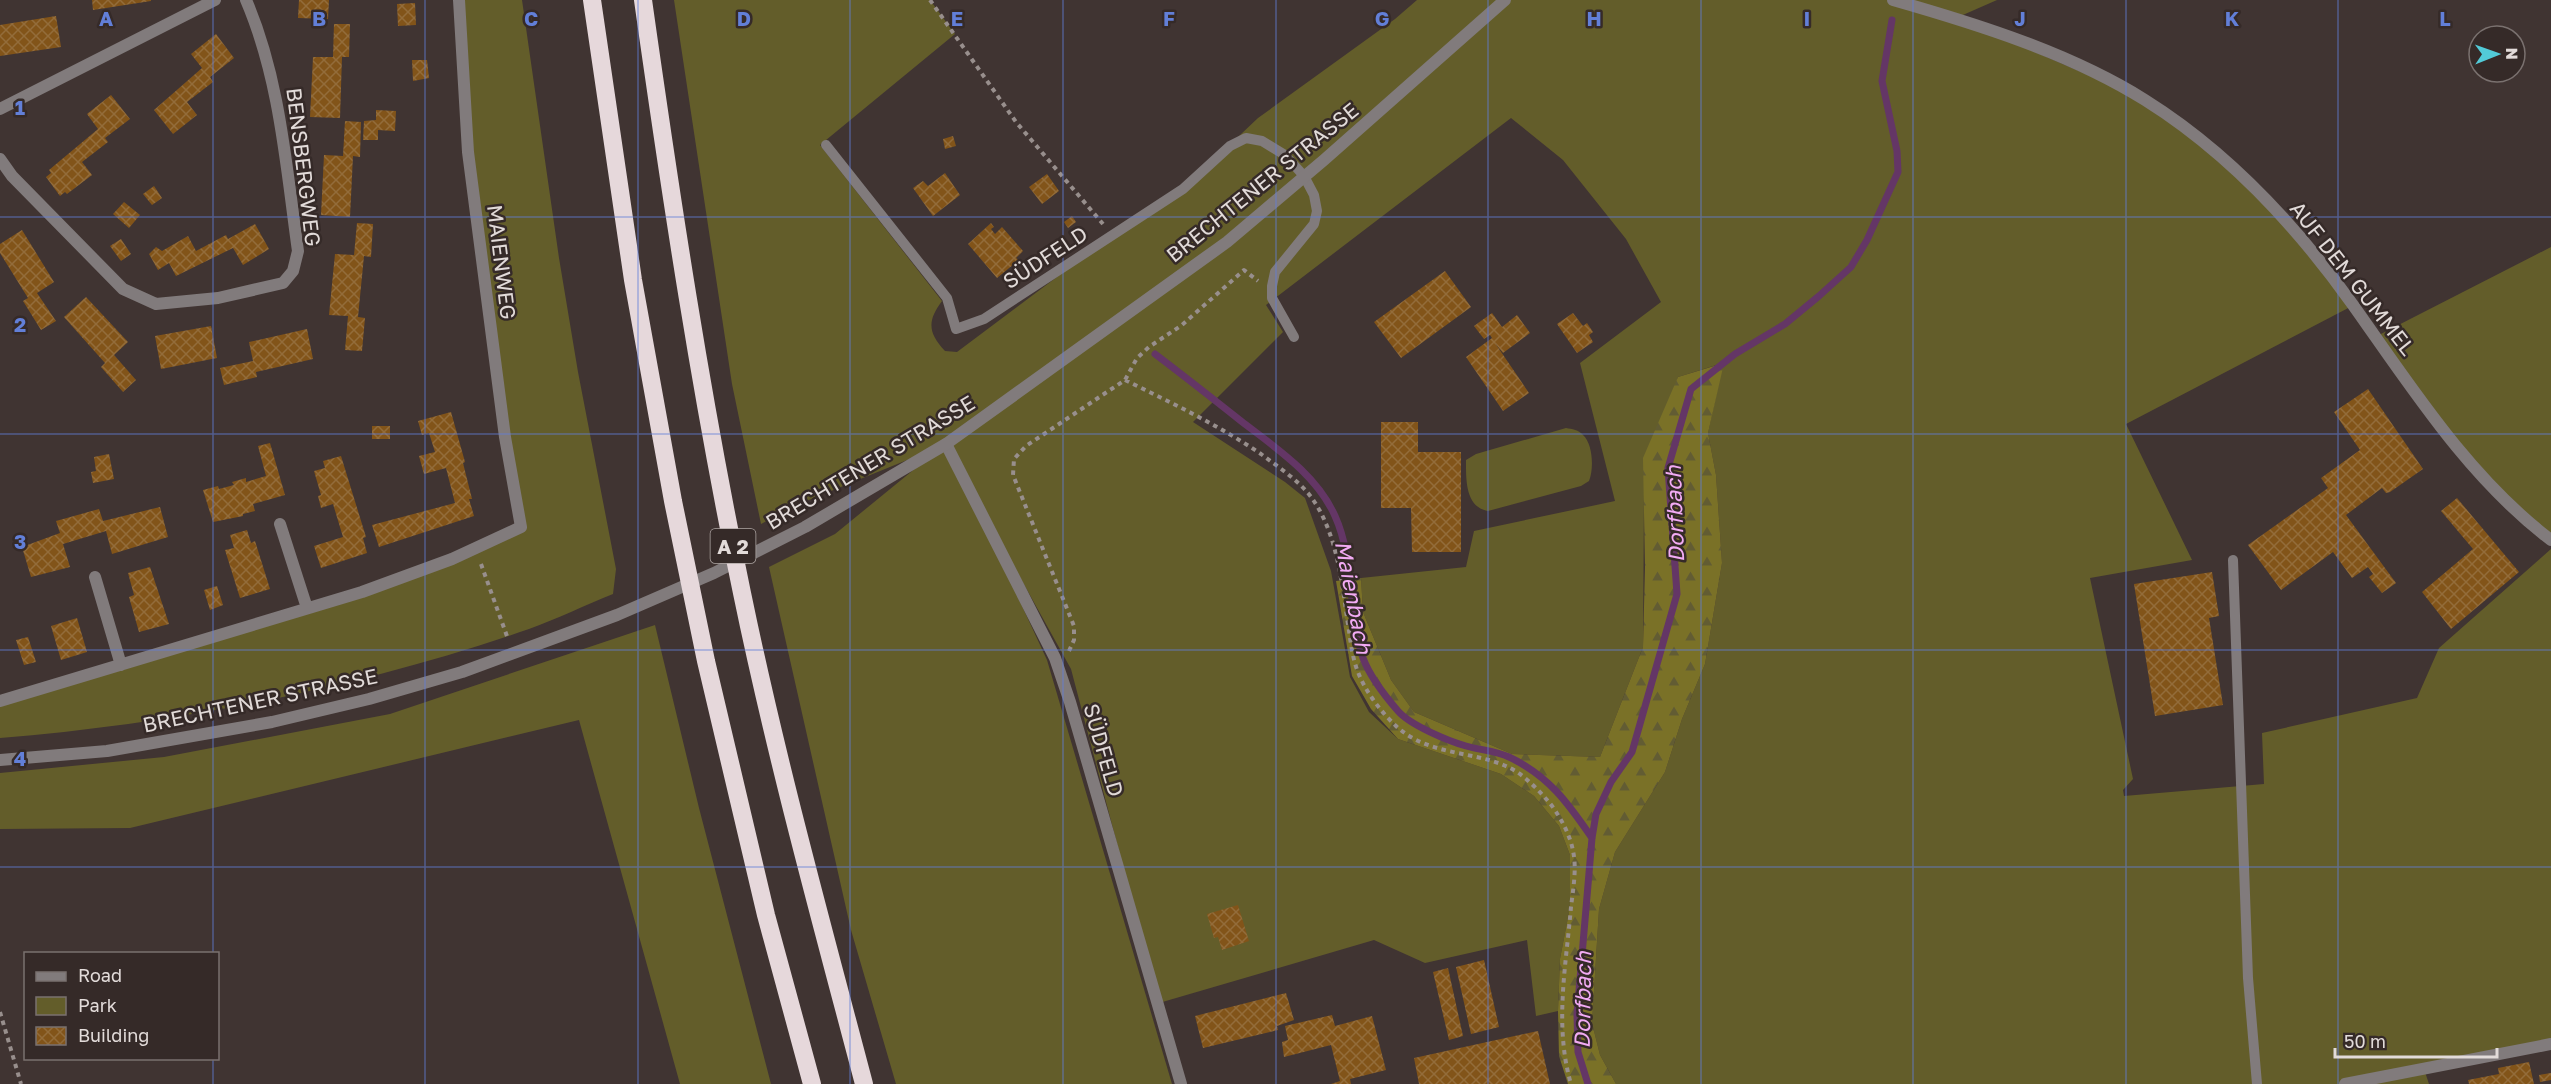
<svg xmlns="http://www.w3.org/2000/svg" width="2551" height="1084" font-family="'Golos Text',sans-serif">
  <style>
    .green { fill: #635d2a }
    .forest { fill: url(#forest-firs) }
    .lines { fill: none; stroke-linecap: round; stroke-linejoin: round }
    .stream { stroke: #643666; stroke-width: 7 }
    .building { fill: url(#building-cross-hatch) }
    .path { stroke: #988f8d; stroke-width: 4; stroke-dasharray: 4.5 4.5; stroke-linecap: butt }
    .service { stroke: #817b7c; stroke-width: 10 }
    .minor { stroke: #817b7c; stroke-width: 12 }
    .tertiary { stroke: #817b7c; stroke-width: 12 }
    .motorway { stroke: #e6d8db; stroke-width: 18 }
    .grid { fill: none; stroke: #627fd8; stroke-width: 1.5; stroke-opacity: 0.55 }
    .labels { text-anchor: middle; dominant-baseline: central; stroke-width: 5; stroke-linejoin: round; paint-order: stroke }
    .shield { fill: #352a28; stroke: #aea6a4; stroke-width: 1.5 }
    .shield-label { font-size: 20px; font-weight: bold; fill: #e2dbd9 }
    .street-label { font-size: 21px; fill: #e2dbd9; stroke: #352a28 }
    .water-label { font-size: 22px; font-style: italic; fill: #f2abf4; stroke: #352a28 }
    .grid-label { font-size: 20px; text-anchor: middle; font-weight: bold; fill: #627fd8; stroke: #352a28; stroke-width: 5; stroke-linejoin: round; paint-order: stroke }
  </style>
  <defs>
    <pattern id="forest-firs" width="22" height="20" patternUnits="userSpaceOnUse" patternTransform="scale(1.5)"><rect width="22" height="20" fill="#7a7127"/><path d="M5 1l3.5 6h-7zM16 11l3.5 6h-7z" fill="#625c33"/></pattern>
    <pattern id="building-cross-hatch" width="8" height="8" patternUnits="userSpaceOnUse" patternTransform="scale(1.5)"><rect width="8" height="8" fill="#825419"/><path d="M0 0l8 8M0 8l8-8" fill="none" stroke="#936c3a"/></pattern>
  </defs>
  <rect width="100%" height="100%" fill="#403432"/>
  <!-- green -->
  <path class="green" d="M 459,0 L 522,0 L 559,258 L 578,372 L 616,569 L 613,594 C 585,605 557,619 529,629 C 359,688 179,723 0,738 L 0,701 L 362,592 L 521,527 L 468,152 Z
    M 674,0 L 930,0 L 955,34 L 820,145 L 942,301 C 927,321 928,333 945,351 L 957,352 L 1113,235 L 1183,189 L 1258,118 L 1395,19 L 1417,0 L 1997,0 L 1956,18 L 2144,99 L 2250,182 L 2354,305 L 2126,424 L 2192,560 L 2090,578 L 2133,779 L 2123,790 L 2124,796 L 2264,784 L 2262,733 L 2417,698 L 2439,648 L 2551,549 L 2551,1044 L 2424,1069 L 2429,1084 L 1616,1084 L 1600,1055 L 1592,1023 L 1599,909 L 1615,852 L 1665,772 L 1682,719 L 1705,664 L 1722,563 L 1716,475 L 1708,433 L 1723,363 L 1678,377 L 1644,495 L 1643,647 L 1600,757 L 1512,754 L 1414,712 L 1391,680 L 1363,612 L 1361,578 L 1466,567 L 1474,531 L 1615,501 L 1580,363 L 1661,302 L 1626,239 L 1563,160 L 1511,118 L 1266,305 L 1283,332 L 1193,422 L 1285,482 L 1305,498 L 1331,571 L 1350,677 L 1369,712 L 1398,739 L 1501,774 L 1534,796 L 1559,826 L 1570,855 L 1570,907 L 1560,959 L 1558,1011 L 1536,1016 L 1527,940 L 1425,963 L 1374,940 L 1159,1003 L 1071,669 L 952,455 L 1047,660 L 1172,1084 L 896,1084 L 851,930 L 769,567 L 835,534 L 944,445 L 799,504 L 761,524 L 732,384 Z
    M 2551,247 L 2551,540 L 2503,499 L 2375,337 Z
    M 1566,428 C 1572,429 1579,430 1583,435 C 1593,444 1594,469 1589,481 L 1581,486 L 1488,511 C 1465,507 1466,479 1466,460 L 1476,454 Z
    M 655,625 L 699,808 L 771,1084 L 680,1084 L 579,720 L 130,828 L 0,829 L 0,773 L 164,757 L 390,714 Z"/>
  <!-- forest -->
  <path class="forest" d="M 1724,363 L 1708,433 L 1716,475 L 1722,563 L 1705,664 L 1682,719 L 1665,772 L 1615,852 L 1599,909 L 1592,1023 L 1600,1055 L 1616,1084 L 1568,1084 L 1559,1056 L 1558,1011 L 1560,959 L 1570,907 L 1570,855 L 1559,826 L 1534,796 L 1501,774 L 1398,739 L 1371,709 L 1352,676 L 1336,581 L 1361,578 L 1363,612 L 1391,680 L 1414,712 L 1512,754 L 1600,757 L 1643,647 L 1645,567 L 1643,458 L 1678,377 Z"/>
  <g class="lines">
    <!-- stream -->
    <path class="stream" d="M 1155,354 C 1184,376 1212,398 1241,421 C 1276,448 1317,475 1335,516 C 1355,560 1347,612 1363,658 C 1370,677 1385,696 1398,711 C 1410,725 1448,741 1466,746 C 1480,750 1496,751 1509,757 C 1549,776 1568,803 1592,838
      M 1588,1084 L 1578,1052 L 1577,1014 L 1592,838 L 1596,814 L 1611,782 L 1632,752 L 1677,594 L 1668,468 L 1691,389 L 1735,354 L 1785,324 L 1819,296 L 1851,267 L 1867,240 L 1898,172 L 1897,151 L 1882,81 L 1892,20"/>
  </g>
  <!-- building -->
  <path class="building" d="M 92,0 L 151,0 L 151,1 L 93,10 Z
    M 299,0 L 329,0 L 328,19 L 298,18 Z
    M 415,3 L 416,25 L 398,26 L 397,4 Z
    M 56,16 L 61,47 L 0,56 L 0,25 Z
    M 334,24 L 350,24 L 349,57 L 342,57 L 340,118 L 310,117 L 313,57 L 333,57 Z
    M 216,34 L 234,58 L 210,77 L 213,82 L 187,102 L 197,115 L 173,134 L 154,110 L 202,68 L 191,54 Z
    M 412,60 L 427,60 L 429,78 L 413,81 Z
    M 111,95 L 130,119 L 105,138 L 108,142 L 82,162 L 92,175 L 67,194 L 65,192 L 60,196 L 46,177 L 51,173 L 49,170 L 98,129 L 87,114 Z
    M 376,110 L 396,111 L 395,131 L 378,130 L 378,140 L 363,140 L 364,121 L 376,120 Z
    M 345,121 L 361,122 L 360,157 L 353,156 L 350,217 L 321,215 L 324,155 L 343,156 Z
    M 953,136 L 956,146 L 945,149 L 943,139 Z
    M 945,173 L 960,195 L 933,216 L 913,188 L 923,181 L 928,186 Z
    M 1047,174 L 1059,191 L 1042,204 L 1029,187 Z
    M 154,186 L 162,198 L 152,205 L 143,194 Z
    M 124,202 L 140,215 L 129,228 L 113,214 Z
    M 1072,216 L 1076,222 L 1068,228 L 1064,222 Z
    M 357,223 L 373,224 L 371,257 L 364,256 L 358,317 L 365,318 L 362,351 L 345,350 L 348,316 L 329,315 L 335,254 L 354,255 Z
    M 991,223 L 994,227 L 991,229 L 995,234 L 1002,227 L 1023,251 L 1016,258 L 1019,260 L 997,278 L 968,244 Z
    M 255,224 L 269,249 L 243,265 L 233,248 L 176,276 L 169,263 L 158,270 L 149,254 L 156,247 L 162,251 L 188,236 L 196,251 L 226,235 L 228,239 Z
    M 22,230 L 54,282 L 37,293 L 56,321 L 41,330 L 23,301 L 28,298 L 0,253 L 0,244 Z
    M 121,239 L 131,254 L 121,261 L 110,246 Z
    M 1445,271 L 1471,307 L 1401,358 L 1374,322 Z
    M 86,297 L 128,342 L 114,355 L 136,380 L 123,392 L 101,367 L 105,363 L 64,317 Z
    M 1492,313 L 1502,327 L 1517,315 L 1530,333 L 1503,353 L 1495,343 L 1529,393 L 1503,411 L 1466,357 L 1492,338 L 1490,335 L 1484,339 L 1474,326 Z
    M 1573,313 L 1583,326 L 1587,323 L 1593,332 L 1589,335 L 1593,342 L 1577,353 L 1557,324 Z
    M 211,326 L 217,358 L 161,369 L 155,336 Z
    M 307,329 L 313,359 L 256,372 L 257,377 L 224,385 L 220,368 L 253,361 L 249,342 Z
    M 2368,389 L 2423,469 L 2390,492 L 2386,493 L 2382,488 L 2346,515 L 2396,583 L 2382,593 L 2369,577 L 2373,574 L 2368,567 L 2352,578 L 2333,552 L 2281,590 L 2248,545 L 2328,488 L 2321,478 L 2360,450 L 2334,412 Z
    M 451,412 L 465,462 L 463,463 L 472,499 L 469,499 L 474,516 L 379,547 L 372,525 L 455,503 L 446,468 L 424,474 L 419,456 L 435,452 L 429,433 L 422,435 L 418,421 Z
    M 1381,422 L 1418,422 L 1418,452 L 1461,452 L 1461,552 L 1412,552 L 1411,508 L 1381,508 Z
    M 372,426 L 390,426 L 390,439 L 372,439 Z
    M 270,443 L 285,495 L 253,504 L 255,511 L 243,514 L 243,516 L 213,522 L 203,490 L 218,486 L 219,489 L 234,485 L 232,482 L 246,478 L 246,482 L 266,476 L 258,446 Z
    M 109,454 L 114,479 L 93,483 L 91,472 L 96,471 L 94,457 Z
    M 341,456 L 366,537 L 363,538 L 367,553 L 321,568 L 314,546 L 343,537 L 333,504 L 321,508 L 318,496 L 321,495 L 314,471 L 325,468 L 323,461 Z
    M 2457,498 L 2519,572 L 2451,629 L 2422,592 L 2473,549 L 2441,511 Z
    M 160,507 L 168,537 L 112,554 L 106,531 L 63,544 L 70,567 L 31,577 L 22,547 L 60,533 L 56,521 L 99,509 L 103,521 Z
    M 247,530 L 251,543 L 255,541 L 270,589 L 240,598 L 225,550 L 234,548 L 230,535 Z
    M 150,567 L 169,624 L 139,632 L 129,597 L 134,595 L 128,573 Z
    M 2212,572 L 2219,616 L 2209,618 L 2223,705 L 2155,716 L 2134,584 Z
    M 217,586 L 223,605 L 210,610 L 204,590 Z
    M 77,618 L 87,652 L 61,660 L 51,626 Z
    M 28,637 L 36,662 L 24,665 L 16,640 Z
    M 1238,905 L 1249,941 L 1222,950 L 1218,937 L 1214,938 L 1207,914 Z
    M 1484,960 L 1499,1027 L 1471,1034 L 1456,967 Z
    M 1448,968 L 1463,1036 L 1449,1040 L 1433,972 Z
    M 1286,993 L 1294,1020 L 1277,1026 L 1278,1030 L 1203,1048 L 1195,1016 Z
    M 1332,1015 L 1335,1026 L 1372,1016 L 1386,1070 L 1350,1079 L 1351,1084 L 1331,1084 L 1340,1081 L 1331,1045 L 1284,1057 L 1282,1042 L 1288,1040 L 1285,1026 Z
    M 1538,1031 L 1550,1084 L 1419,1084 L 1414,1058 Z
    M 2529,1062 L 2534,1084 L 2469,1084 L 2468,1080 L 2499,1074 L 2498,1068 Z
    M 2551,1073 L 2551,1080 L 2540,1082 L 2539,1075 Z"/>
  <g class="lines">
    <!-- path -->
    <path class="path" d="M 930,0 L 1016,122 L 1103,224
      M 1125,380 C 1172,403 1218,425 1261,454 C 1277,466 1295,478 1308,493 C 1338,530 1342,586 1349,631 C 1351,645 1353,660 1358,672 C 1365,691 1381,712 1396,726 C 1432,759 1481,749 1517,772 C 1529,780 1539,791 1548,801 C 1559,814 1570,834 1573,851 C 1577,868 1573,890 1571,907 C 1566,966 1554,1026 1571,1084
      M 481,564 L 508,639
      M 1069,651 L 1074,640 L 1074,626 L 1013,475 L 1014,459 L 1026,446 L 1125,380 L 1137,358 L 1149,347 L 1182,325 L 1244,270 L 1258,281
      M 0,1012 L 21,1084"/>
    <!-- service -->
    <path class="service" d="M 826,145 L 947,298 L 956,329 L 984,319 L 1183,189 L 1230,146 L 1246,138 L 1262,141 L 1285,155 L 1304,176 L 1314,195 L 1317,211 L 1314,224 L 1275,272 L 1272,286 L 1272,298 L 1294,337
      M 2233,560 L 2248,978 L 2257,1084"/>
    <!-- minor -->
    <path class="minor" d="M 1893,0 C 1977,24 2070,53 2145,100 C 2228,152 2296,225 2353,305 C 2412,388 2469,478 2551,540
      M 0,109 L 215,0
      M 0,159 L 12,176 L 123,289 L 156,304 L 218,298 L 283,283 L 293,271 L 298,251 C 286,166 280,79 246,0
      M 946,444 L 1055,658 L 1070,702 L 1181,1084
      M 280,524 L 307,608
      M 95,577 L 121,665
      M 0,701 L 362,592 L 452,559 L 521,527 L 505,437 L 468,152 L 459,0
      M 2345,1084 L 2551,1044"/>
    <!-- tertiary -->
    <path class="tertiary" d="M 0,760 L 107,751 L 272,722 L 369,699 L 462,672 L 617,615 L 714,573 L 805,527 L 946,444 L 1227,242 L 1324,160 L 1505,0"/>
    <!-- motorway -->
    <path class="motorway" d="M 592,0 L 633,280 L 673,501 L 706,661 L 766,915 L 812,1084
      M 643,0 C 671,198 701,396 742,593 C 776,758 821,921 864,1084"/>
  </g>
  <!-- grid -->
  <path class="grid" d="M 213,0 L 213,954M 425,0 L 425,1084M 638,0 L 638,1084M 850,0 L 850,1084M 1063,0 L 1063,1084M 1276,0 L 1276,1084M 1488,0 L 1488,1084M 1701,0 L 1701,1084M 1913,0 L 1913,1084M 2126,0 L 2126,1084M 2338,0 L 2338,1084M 0,217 L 2551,217M 0,434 L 2551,434M 0,650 L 2551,650M 0,867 L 2551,867M 213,1058 L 213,1084"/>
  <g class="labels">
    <!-- shield labels -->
    <rect class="shield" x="710.5" y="529" width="45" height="34" rx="4.5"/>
    <g class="shield-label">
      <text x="733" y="546">A 2</text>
    </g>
    <!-- street labels -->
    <g class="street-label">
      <text transform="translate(304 167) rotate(83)">BENSBERGWEG</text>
      <text transform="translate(1262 182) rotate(-39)">BRECHTENER STRASSE</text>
      <text transform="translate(1045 257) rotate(-33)">SÜDFELD</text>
      <text transform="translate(502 262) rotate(83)">MAIENWEG</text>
      <text transform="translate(2353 278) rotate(52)">AUF DEM GUMMEL</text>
      <text transform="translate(870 462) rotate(-31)">BRECHTENER STRASSE</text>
      <text transform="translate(260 700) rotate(-12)">BRECHTENER STRASSE</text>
      <text transform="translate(1104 750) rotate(74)">SÜDFELD</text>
    </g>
    <!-- water labels -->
    <g class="water-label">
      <text transform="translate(1674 514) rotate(-92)">Dorfbach</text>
      <text transform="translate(1354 597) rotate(79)">Maienbach</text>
      <text transform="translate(1582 1000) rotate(-89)">Dorfbach</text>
    </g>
  </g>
  <g class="grid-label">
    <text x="106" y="26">A</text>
    <text x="319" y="26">B</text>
    <text x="531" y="26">C</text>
    <text x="744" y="26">D</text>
    <text x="957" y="26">E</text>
    <text x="1169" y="26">F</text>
    <text x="1382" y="26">G</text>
    <text x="1594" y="26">H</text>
    <text x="1807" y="26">I</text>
    <text x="2020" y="26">J</text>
    <text x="2232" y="26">K</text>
    <text x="2445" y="26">L</text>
    <text x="20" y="115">1</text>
    <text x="20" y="332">2</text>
    <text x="20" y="549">3</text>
    <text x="20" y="766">4</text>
  </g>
  <!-- legend -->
  <rect x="24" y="952" width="195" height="108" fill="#352a28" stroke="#7a716f" stroke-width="1.5"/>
  <rect x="36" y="972" width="30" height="9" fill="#817b7c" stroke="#7a716f" stroke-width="1.5"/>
  <text x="78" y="982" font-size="18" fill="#e2dbd9">Road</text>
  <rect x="36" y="997" width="30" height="18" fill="#635d2a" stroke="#7a716f" stroke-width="1.5"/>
  <text x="78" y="1012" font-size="18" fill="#e2dbd9">Park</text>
  <rect x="36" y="1027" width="30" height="18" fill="url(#building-cross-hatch)" stroke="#7a716f" stroke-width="1.5"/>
  <text x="78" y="1042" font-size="18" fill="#e2dbd9">Building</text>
  <!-- north arrow -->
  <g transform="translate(2497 54) rotate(89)"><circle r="28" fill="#352a28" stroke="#7a716f" stroke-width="1.5"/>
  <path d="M0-4.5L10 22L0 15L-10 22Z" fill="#52cbd8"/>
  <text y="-9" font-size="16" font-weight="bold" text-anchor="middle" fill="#e2dbd9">N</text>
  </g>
  <!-- scale -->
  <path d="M2335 1048v9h162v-9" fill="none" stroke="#e2dbd9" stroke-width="3"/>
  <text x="2344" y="1048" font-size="18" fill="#e2dbd9" stroke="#352a28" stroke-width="4.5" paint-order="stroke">50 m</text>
</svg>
